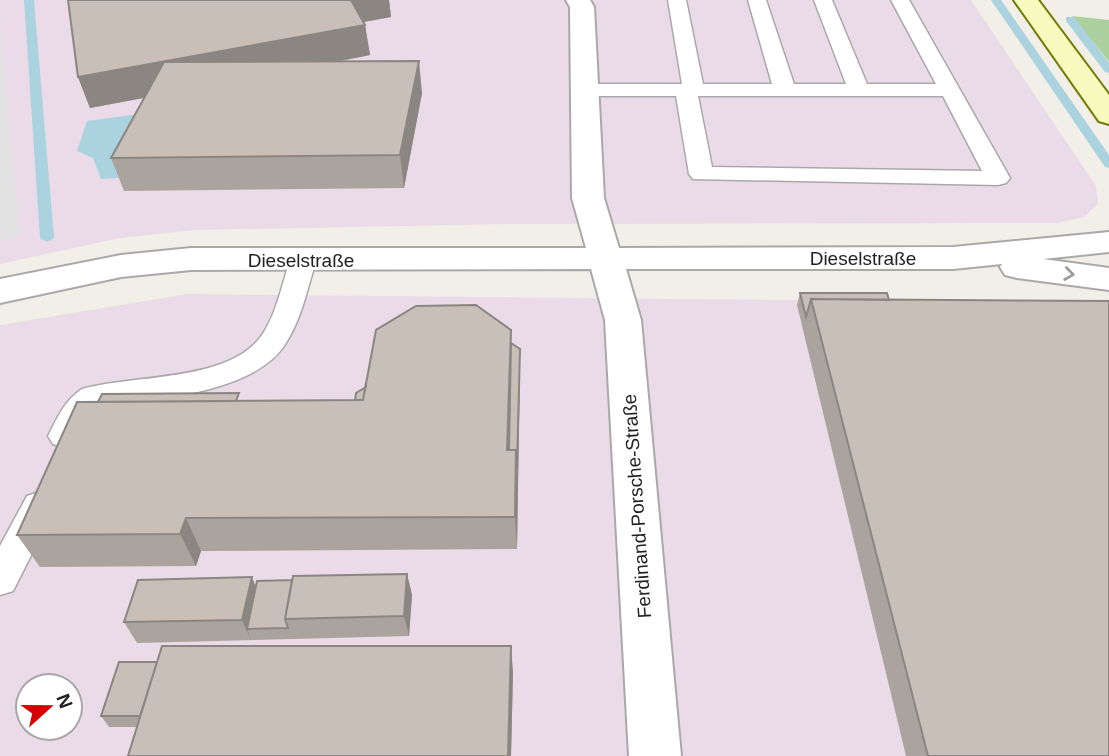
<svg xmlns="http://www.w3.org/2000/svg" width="1109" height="756" font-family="Helvetica,sans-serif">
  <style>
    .industrial { fill: #ebdbe8; fill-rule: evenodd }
    .forest { fill: #add19e }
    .parking { fill: #e2e2e2 }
    .water { fill: #aad3df }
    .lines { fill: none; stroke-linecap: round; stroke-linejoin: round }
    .stream { fill: #aad3df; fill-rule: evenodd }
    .lane-casing { stroke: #a9a9a9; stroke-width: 3 }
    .street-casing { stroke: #a9a9a9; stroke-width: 4 }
    .secondary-casing { stroke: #707d05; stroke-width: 4 }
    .lane { fill: #fff; fill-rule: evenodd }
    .street { fill: #fff; fill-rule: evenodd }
    .secondary { fill: #f7fabf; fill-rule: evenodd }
    .wall { fill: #aba49e }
    .shaded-wall { fill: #8b8681 }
    .building { fill: #c7bfb8; stroke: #8b8681; stroke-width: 2 }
    .oneway { stroke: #9c9c9c }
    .labels { text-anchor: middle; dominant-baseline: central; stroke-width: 6; stroke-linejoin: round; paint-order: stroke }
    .street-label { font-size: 19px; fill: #222; stroke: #fff }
  </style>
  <rect width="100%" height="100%" fill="#f2efe9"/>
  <!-- industrial -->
  <path class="industrial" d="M 0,0 L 971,0 L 1096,186 L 1098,204 L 1084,217 L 1058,223 L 507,224 L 196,230 L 120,238 L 0,264 Z
    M 187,294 L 1097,303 L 1109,756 L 0,756 L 0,325 ZM 28,686 L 70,686 L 70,728 L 28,728 Z"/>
  <!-- forest -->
  <path class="forest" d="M 1072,16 L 1109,20 L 1109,62 Z"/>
  <!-- parking -->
  <path class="parking" d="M 0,20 L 20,235 L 0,241 Z"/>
  <!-- water -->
  <path class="water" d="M 139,114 L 147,118 L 118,178 L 101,179 L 93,158 L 77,151 L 87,121 Z"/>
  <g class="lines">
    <!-- stream -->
    <path class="stream" d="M 24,0 L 34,0 L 54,238 L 47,242 L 40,238 Z
      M 991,0 L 1001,0 L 1109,155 L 1109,168 L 1105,167 Z
      M 1066,17 L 1074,17 L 1109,63 L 1109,73 L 1105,72 L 1066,21 Z"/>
    <!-- lane casing -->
    <g class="lane-casing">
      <path id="lane" d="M 668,0 L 686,0 L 703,84 L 772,84 L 748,0 L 766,0 L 794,84 L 846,84 L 814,0 L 832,0 L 867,84 L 936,84 L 891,0 L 909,0 L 1010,178 L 1006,183 L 998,185 L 693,179 L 689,174 L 676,96 L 584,96 L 576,95 L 573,90 L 576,85 L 584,84 L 682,84 ZM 698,96 L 943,96 L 982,171 L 712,167 Z
        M 303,253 L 312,255 L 316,261 C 307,290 301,321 284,346 C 252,393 153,400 100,407 L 91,413 L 75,444 L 64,448 L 53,444 L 48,436 C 58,417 64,401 82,389 C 133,374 233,383 264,332 C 277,311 282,284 290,261 L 294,255 Z
        M 39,492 L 51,496 L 56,506 L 13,591 L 0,595 L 0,546 L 27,496 Z"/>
    </g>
    <!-- street casing -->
    <g class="street-casing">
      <path id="street" d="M 566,0 L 590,0 L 594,7 L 604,198 L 619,248 L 953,247 L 1109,232 L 1109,252 L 1043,259 L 1109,268 L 1109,290 L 1017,278 L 1005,275 L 1000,267 L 1002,264 L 953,269 L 626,269 L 641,320 L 681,756 L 629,756 L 605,320 L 591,269 L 191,270 L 121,277 L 0,303 L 0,279 L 121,255 L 191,248 L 586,248 L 572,198 L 570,7 Z"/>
    </g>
    <!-- secondary casing -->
    <g class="secondary-casing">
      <path id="secondary" d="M 1014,0 L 1038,0 L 1109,95 L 1109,124 L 1099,121 Z"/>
    </g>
    <!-- lane -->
    <use href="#lane" class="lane"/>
    <!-- street -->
    <use href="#street" class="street"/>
    <!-- secondary -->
    <use href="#secondary" class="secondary"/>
  </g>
  <!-- wall -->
  <path class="wall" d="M 68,0 L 389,0 L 391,17 L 364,22 L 365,25 L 370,55 L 337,62 L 422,93 L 404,188 L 124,191 L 111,158 L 144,98 L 90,108 L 78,77 Z
    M 800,293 L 889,300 L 1109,756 L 906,756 L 797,305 Z
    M 511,343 L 520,361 L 517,549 L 201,551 L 196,566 L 40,567 L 17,535 L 98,402 L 355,400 Z
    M 407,574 L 412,595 L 409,636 L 137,643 L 124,622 L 256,587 L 292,580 Z
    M 513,672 L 511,756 L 128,756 L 137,727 L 109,727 L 101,716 Z"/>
  <!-- shaded-wall -->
  <path class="shaded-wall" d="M 349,0 L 389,0 L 391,17 L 352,24 Z
    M 365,25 L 370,55 L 90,108 L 78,77 Z
    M 419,61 L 422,93 L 404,188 L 400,155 Z
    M 511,330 L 512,363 L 509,472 L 507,450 Z
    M 520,349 L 520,361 L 517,549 L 515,517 Z
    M 186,518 L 201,551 L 196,566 L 180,534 Z
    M 407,574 L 412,595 L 409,636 L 404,616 Z
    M 252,577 L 260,598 L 247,629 L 251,640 L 242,620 Z
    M 511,646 L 513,672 L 511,756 L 508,756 Z"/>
  <!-- building -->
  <path class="building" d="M 68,0 L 351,0 L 365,25 L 78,77 Z
    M 419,61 L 400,155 L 111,158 L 164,62 Z
    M 800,293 L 887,293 L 889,300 L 811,299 L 806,317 Z
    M 811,299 L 1109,301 L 1109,756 L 928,756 Z
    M 476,305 L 511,330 L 507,450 L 516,450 L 515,517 L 186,518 L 180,534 L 17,535 L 77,402 L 363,400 L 376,330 L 416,306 Z
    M 511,343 L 520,349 L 517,468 L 516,450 L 509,450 Z
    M 366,383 L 363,400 L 355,400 L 356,393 L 366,387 Z
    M 239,393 L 236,401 L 98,402 L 102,394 Z
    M 407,574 L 404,616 L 285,619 L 293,576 Z
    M 252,577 L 242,620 L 124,622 L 138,580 Z
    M 292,580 L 285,619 L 288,628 L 247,629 L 257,581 Z
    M 162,646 L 511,646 L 508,756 L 128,756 Z
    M 119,662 L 157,662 L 140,716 L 101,716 Z"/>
  <!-- one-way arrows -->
  <defs><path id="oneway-chevron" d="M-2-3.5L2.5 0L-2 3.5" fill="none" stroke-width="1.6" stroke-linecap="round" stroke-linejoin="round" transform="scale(1.75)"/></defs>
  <use class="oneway" href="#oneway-chevron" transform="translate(1069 274) rotate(8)"/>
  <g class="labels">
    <!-- street labels -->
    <g class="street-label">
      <text x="863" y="258">Dieselstraße</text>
      <text x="301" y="260">Dieselstraße</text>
      <text transform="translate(637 506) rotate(-94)">Ferdinand-Porsche-Straße</text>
    </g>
  </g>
  <!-- north arrow -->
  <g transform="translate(49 707) rotate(69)"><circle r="33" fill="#ffffff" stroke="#a7a7a7" stroke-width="2"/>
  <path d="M0-5L12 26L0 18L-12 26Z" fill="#d40000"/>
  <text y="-10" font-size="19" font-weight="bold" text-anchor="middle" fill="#222222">N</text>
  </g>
</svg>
